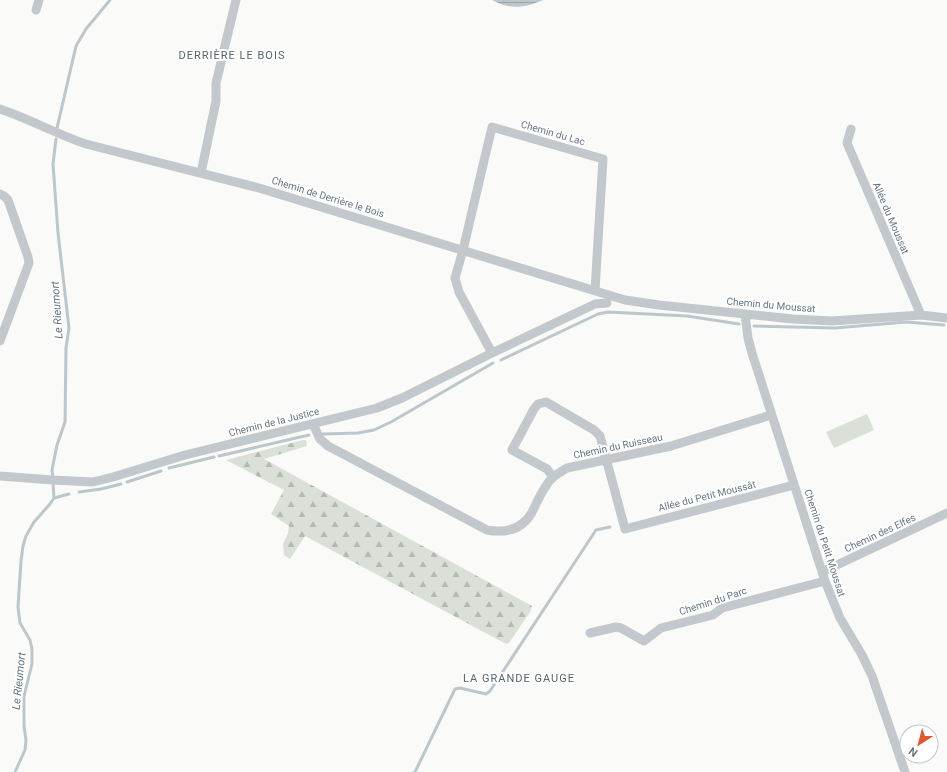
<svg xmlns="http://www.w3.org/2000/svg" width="947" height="772" font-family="Roboto,sans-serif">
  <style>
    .forest { fill: url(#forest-firs) }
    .pitch { fill: #dadfd7 }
    .water { fill: url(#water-rules) }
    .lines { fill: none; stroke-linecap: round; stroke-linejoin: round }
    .stream { stroke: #bbc7cb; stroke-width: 3 }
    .street { stroke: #c3c8cc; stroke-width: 9 }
    .labels { text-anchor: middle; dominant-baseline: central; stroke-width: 4; stroke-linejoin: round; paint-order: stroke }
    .street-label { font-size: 10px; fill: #657683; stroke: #fff }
    .neighbourhood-label { font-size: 11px; letter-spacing: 1px; fill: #57646e; stroke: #fff }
    .water-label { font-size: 11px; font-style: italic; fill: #60757c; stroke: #fff }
  </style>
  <defs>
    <pattern id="forest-firs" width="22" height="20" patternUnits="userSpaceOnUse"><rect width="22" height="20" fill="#dadfd7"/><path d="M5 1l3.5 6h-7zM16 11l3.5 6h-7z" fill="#b4b9b4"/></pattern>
    <pattern id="water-rules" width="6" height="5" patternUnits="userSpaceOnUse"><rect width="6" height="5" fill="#bbc7cb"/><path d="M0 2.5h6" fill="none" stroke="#9ca6aa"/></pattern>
  </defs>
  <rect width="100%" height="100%" fill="#fafaf8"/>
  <!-- forest -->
  <path class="forest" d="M 303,440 L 306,440 L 307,446 L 264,459 L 532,606 L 530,612 L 509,643 L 506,644 L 305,536 L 290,559 L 284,555 L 283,544 L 288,533 L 289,526 L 271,514 L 284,490 L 226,460 Z"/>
  <!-- pitch -->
  <path class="pitch" d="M 867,414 L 874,430 L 834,448 L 826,432 Z"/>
  <!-- water -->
  <path class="water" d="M 492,0 L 543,0 C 525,8 510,10 492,0 Z"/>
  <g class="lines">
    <!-- stream -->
    <path class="stream" d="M 57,128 L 76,46 L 86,29 L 110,0
      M 754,326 L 835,328 L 906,322 L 944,325
      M 501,360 L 598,314 L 608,312 L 687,316 L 739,324
      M 323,434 L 358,433 L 374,430 L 391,422 L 493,363
      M 219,456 L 309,435
      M 169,468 L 214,457
      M 53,478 L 52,470 L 57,445 L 65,422 L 66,348 L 69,328 L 58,233 L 53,164 L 56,139
      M 127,482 L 161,471
      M 79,492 L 101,489 L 121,484
      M 54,498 L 69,494
      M 15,772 L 25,750 L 26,740 L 24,726 L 24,696 L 32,664 L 32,649 L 30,640 L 20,623 L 18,607 L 21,561 L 23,546 L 26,536 L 34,522 L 50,504 L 54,498 L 53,483
      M 415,772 L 455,689 L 460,688 L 486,694 L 490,691 L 596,530 L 610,527"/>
    <!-- street -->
    <path class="street" d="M 36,10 L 39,0
      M 0,109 C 30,119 56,134 86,144 L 259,188 L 625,300 L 659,305 L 793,319 L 832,321 L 921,315 L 947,318
      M 851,129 L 847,143 L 921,315
      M 201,173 L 216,101 L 216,83 L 236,0
      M 0,194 L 4,196 L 8,200 L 28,257 L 29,263 L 0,341
      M 745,314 L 748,338 L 752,353 L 825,581 L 840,618 L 862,655 L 872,676 L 905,772
      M 492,353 L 459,292 L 455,278 L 463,250 L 492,127 L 603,159 L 595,290
      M 313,424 L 320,439 L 328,446 L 487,530 C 504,533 521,530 531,514 C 536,505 540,494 546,486 C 551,477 559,473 567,468 L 671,446 L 771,415
      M 0,476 L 52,480 L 93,482 L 113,477 L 185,455 L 377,408 L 402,398 L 492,353 L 595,304 L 607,303
      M 553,477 L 547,469 L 512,450 L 534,409 L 538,404 L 546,402 L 594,430 L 600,436 L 625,529 L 794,485
      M 822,572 L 947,513
      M 590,633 L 616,627 L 621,628 L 644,641 L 661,628 L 713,615 L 722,608 L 825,581"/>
  </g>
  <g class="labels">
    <!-- street labels -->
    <g class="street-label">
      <text transform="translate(553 133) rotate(16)">Chemin du Lac</text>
      <text transform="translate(328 197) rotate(17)">Chemin de Derrière le Bois</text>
      <text transform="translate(891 218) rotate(67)">Allée du Moussat</text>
      <text transform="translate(771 305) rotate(5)">Chemin du Moussat</text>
      <text transform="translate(274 422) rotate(-14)">Chemin de la Justice</text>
      <text transform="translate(618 446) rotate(-12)">Chemin du Ruisseau</text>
      <text transform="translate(707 496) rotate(-14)">Allée du Petit Moussât</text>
      <text transform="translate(880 533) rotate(-25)">Chemin des Elfes</text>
      <text transform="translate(825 543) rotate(72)">Chemin du Petit Moussat</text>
      <text transform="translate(713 601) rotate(-18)">Chemin du Parc</text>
    </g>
    <!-- neighbourhood labels -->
    <g class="neighbourhood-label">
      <text x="232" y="55">DERRIÈRE LE BOIS</text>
      <text x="519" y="678">LA GRANDE GAUGE</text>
    </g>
    <!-- water labels -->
    <g class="water-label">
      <text transform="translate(57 310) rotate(-94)">Le Rieumort</text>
      <text transform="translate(19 681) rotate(-84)">Le Rieumort</text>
    </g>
  </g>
  <!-- north arrow -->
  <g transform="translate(919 744) rotate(216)"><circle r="19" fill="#ffffff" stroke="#c1c8cd"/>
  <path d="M0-3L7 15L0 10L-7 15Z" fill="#e4572e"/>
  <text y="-6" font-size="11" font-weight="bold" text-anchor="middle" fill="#657683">N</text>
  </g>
</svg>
